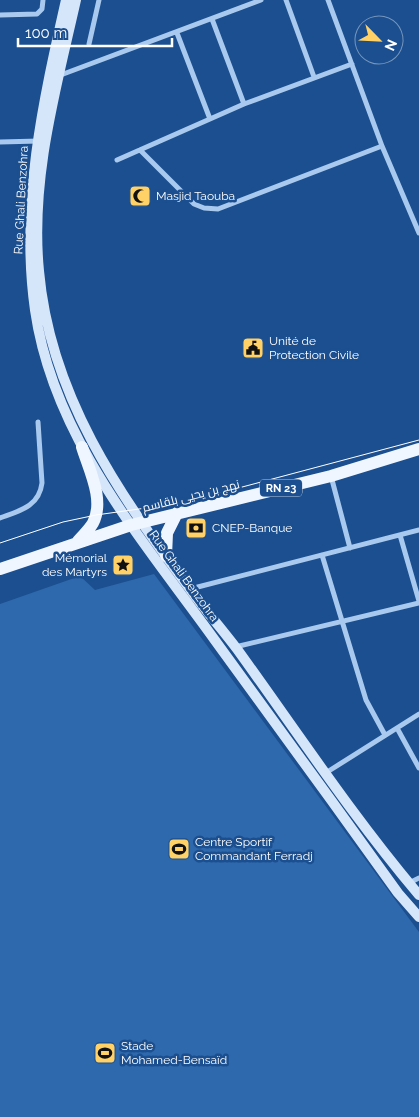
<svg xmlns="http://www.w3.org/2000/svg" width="419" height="1117" font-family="Raleway,Cairo,sans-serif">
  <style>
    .green { fill: #2e69ad }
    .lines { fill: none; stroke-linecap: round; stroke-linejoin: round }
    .street { stroke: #a9c9ee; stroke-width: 5 }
    .secondary { stroke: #d6e6fa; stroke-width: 10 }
    .primary { stroke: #f0f6ff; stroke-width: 12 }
    .tram { stroke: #fff; stroke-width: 1 }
    .labels { text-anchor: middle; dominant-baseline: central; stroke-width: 5; stroke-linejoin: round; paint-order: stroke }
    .shield { fill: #1b4f8f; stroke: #bbcadd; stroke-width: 1 }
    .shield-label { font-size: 11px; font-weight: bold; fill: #fff }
    .poi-label { font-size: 12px; fill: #fff; stroke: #1b4f8f; text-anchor: start }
    .street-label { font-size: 12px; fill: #fff; stroke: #1b4f8f }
  </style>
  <rect width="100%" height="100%" fill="#1b4f8f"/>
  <!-- green -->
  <path class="green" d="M 154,574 L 419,932 L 419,1117 L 0,1117 L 0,604 L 80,576 L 95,590 Z"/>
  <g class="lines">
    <!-- street -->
    <path class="street" d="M 286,0 L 314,77
      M 328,0 L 382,146 L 419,233
      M 0,15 L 37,14 L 42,9 L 43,0
      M 212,19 L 244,104
      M 177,33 L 210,119
      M 89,44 L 99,0
      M 58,76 L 261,0
      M 0,142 L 39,141
      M 140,150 L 194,204 L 204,208 L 218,209 L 382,146
      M 117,160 L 244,104 L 352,64
      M 331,476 L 350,548
      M 0,518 C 19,511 39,507 42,483 L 38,422
      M 400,535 L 419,601
      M 322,555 L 366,700 L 385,735
      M 190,589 L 419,530
      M 235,647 L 419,603
      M 397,728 L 419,768
      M 324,774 L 419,714
      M 409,883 L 419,878"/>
    <!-- secondary -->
    <path class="secondary" d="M 66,0 C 43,102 20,204 35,310 C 53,437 142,539 214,639 C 276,724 337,808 398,893 L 419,917
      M 76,0 C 56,89 30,179 39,271 C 50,395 118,493 190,589 C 205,610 222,629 237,649 C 297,732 353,817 419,895"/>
    <!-- primary -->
    <path class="primary" d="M 78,541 C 82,536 89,530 93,523 C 105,500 89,470 82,447
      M 166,556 L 167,533 L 177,513
      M 0,569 L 131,525 L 331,476 L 419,449"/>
    <!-- tram -->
    <path class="tram" d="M 0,543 L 63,522 L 96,515 L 182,503 L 419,440"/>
  </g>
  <!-- icons -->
  <defs>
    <g id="mosque-square" transform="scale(1.125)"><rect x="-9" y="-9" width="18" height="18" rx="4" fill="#ffd166" stroke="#1b4f8f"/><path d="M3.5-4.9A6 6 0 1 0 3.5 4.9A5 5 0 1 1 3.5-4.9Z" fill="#111"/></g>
    <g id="civic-square" transform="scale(1.125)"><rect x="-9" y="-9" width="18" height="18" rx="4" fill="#ffd166" stroke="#1b4f8f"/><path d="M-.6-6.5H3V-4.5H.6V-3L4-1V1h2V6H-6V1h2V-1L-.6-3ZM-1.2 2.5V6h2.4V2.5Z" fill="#111"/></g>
    <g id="bank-square" transform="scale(1.125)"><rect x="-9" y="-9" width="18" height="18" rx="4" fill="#ffd166" stroke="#1b4f8f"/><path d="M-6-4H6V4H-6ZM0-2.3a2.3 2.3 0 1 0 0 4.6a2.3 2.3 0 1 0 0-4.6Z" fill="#111"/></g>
    <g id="sight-square" transform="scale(1.125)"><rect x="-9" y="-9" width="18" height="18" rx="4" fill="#ffd166" stroke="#1b4f8f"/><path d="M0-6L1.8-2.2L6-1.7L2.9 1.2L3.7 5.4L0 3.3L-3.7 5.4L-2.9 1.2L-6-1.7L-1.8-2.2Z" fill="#111"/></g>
    <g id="stadium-square" transform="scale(1.125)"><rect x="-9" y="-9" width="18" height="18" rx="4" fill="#ffd166" stroke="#1b4f8f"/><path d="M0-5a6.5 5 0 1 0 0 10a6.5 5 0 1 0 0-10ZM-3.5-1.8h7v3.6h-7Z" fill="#111"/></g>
  </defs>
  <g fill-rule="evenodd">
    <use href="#mosque-square" x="140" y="196"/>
    <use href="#civic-square" x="253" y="348"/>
    <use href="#bank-square" x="196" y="528"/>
    <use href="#sight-square" x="123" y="565"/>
    <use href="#stadium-square" x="179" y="849"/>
    <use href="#stadium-square" x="105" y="1053"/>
  </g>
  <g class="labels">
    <!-- shield labels -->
    <rect class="shield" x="260" y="479.5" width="42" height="17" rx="4"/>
    <g class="shield-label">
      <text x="281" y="488">RN 23</text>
    </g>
    <!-- poi labels -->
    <g class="poi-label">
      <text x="156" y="196">Masjid Taouba</text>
      <text x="269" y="341">Unité de<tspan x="269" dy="14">Protection Civile</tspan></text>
      <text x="212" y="528">CNEP-Banque</text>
      <text x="107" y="558" text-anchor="end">Mémorial<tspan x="107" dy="14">des Martyrs</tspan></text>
      <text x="195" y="842">Centre Sportif<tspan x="195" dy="14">Commandant Ferradj</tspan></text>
      <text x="121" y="1046">Stade<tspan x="121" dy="14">Mohamed-Bensaïd</tspan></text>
    </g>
    <!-- street labels -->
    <g class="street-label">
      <text transform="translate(21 200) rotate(-87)">Rue Ghali Benzohra</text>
      <text transform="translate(191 496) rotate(-14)">نهج بن يحيى بلقاسم</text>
      <text transform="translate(184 576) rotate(54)">Rue Ghali Benzohra</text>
    </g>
  </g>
  <!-- north arrow -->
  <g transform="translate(379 40) rotate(114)"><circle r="24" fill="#1b4f8f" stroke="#7695bc"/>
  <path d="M0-4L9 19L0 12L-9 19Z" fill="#ffd166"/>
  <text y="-8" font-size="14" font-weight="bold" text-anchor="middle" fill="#ffffff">N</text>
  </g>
  <!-- scale -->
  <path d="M18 38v8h154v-8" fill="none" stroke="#ffffff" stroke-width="2.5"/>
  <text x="25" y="38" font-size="15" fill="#ffffff" stroke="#1b4f8f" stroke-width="4" paint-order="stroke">100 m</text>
</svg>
